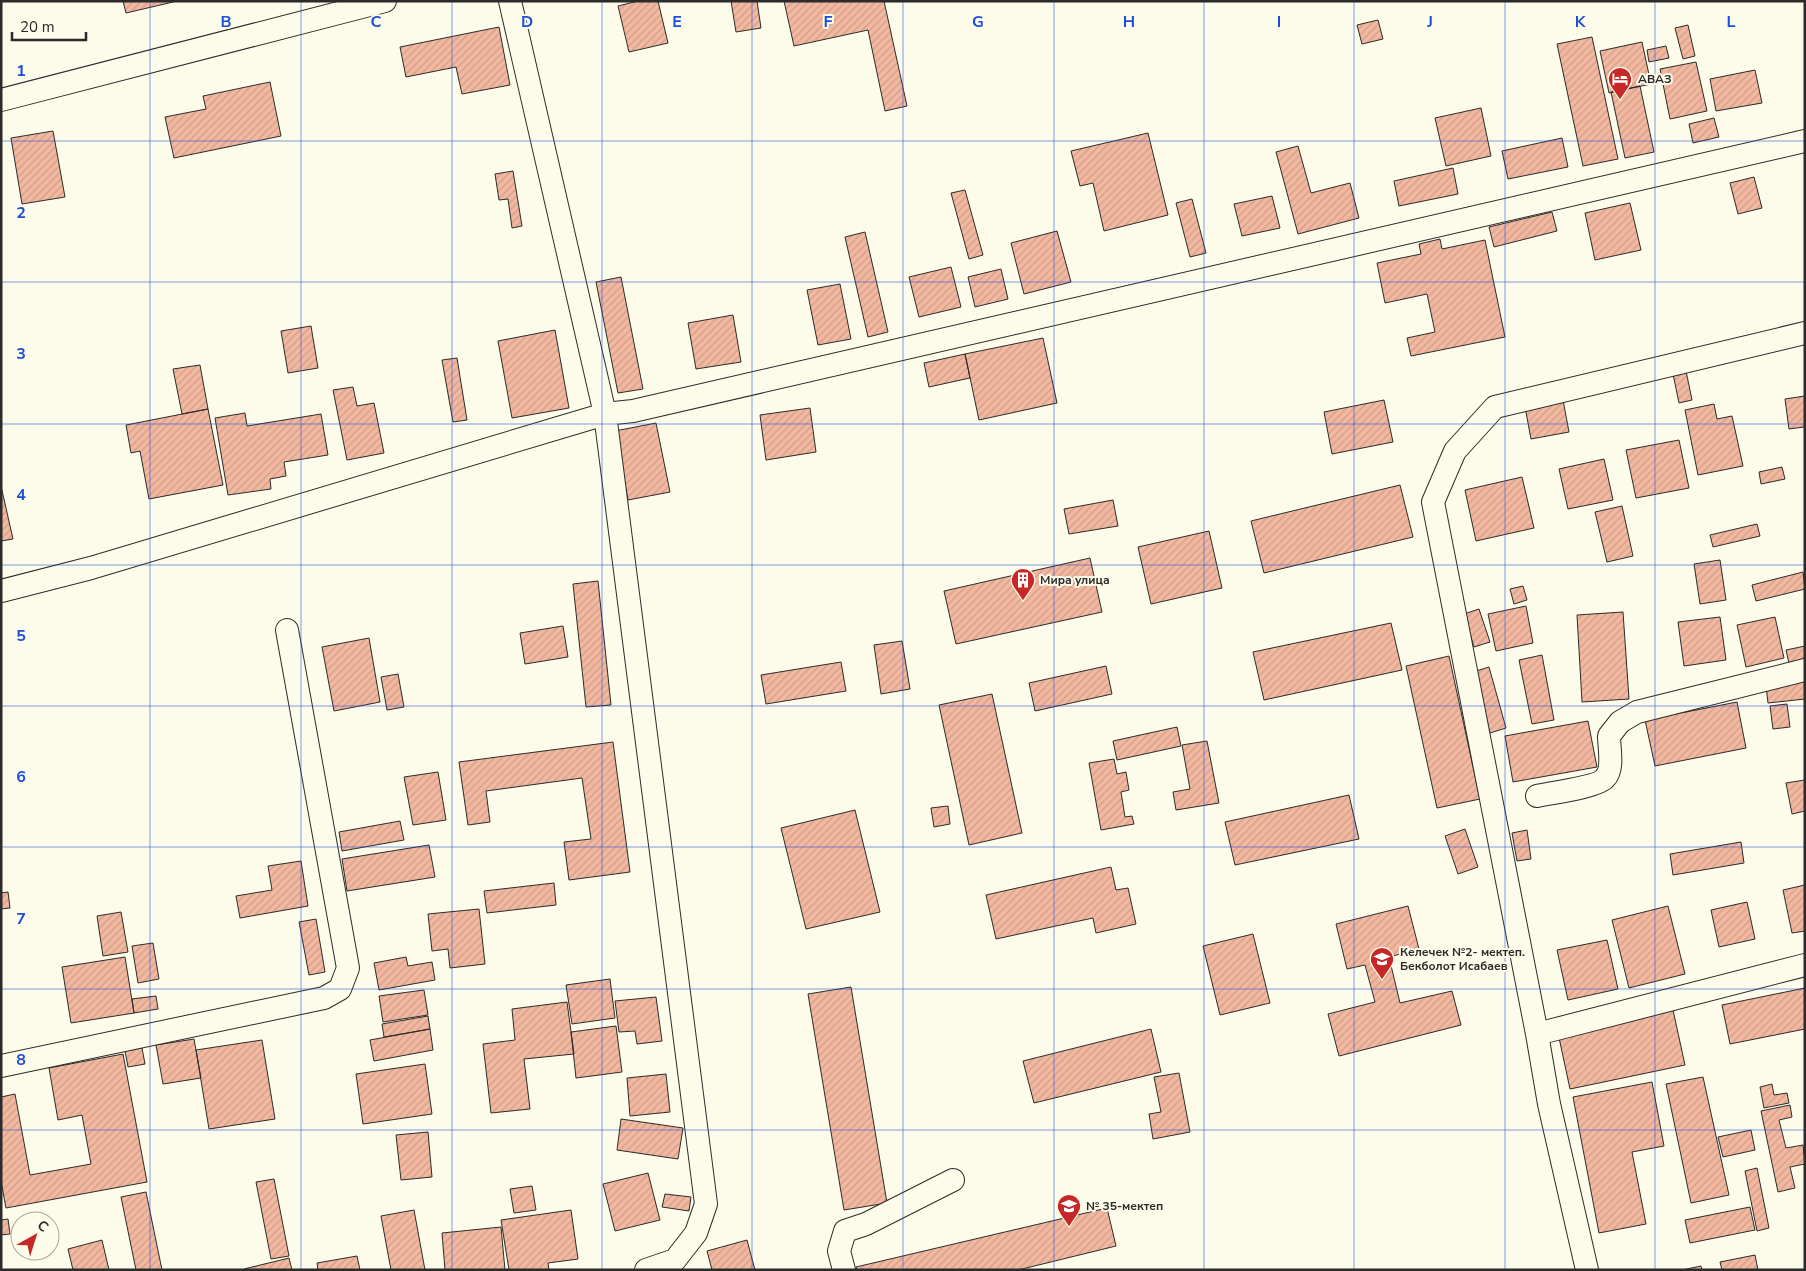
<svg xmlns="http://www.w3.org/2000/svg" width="1806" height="1271" font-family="'Nunito Sans',sans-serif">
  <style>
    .building { fill: url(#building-hatch); stroke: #2b2b2b }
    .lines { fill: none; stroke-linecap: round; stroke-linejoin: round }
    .street-casing { stroke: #2b2b2b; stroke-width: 24 }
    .street { stroke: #fdfbea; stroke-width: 22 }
    .grid { fill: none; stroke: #1d4ed8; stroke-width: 1; stroke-opacity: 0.55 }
    .labels { text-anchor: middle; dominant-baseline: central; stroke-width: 4; stroke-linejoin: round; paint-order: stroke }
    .poi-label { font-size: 12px; font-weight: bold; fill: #2b2b2b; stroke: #fdfbea; text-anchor: start }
    .grid-label { font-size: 16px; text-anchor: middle; font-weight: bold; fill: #1d4ed8; stroke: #fdfbea; stroke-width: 4; stroke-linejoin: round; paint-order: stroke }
  </style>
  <defs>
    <pattern id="building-hatch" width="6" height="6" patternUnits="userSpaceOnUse" patternTransform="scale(1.25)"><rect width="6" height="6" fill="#f2b8a0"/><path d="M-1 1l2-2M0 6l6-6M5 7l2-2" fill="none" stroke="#d09e8a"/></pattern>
  </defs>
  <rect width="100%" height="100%" fill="#fdfbea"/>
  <!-- building -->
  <path class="building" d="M 123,1 L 173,1 L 173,2 L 126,13 Z
    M 638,1 L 658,1 L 668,43 L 629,52 L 618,6 Z
    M 731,1 L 757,1 L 761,28 L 736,32 Z
    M 784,1 L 884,1 L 907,106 L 885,111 L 868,30 L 794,46 Z
    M 1378,20 L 1383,39 L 1362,44 L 1357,25 Z
    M 1688,25 L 1695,56 L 1683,59 L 1675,28 Z
    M 499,27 L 510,85 L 462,94 L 456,67 L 406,77 L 400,47 Z
    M 1592,37 L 1618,159 L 1583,166 L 1557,44 Z
    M 1642,42 L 1651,84 L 1609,93 L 1600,51 Z
    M 1666,46 L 1669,58 L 1649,62 L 1647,50 Z
    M 1696,62 L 1707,111 L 1670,119 L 1660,69 Z
    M 1755,70 L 1762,103 L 1716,111 L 1710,79 Z
    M 270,82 L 281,136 L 174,158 L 165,117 L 206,109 L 203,96 Z
    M 1640,86 L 1654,152 L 1625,158 L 1611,92 Z
    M 1481,108 L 1491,156 L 1446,166 L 1435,118 Z
    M 1714,118 L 1719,137 L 1693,143 L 1689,124 Z
    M 53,131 L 65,197 L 22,204 L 11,138 Z
    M 1148,133 L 1168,215 L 1104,231 L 1093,183 L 1080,186 L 1071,151 Z
    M 1562,138 L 1568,167 L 1508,179 L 1502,151 Z
    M 1298,146 L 1311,193 L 1350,183 L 1359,218 L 1298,234 L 1276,152 Z
    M 1453,168 L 1458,194 L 1399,206 L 1394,181 Z
    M 513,171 L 522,226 L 512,228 L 508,199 L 499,200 L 495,174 Z
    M 1754,177 L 1762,208 L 1738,214 L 1730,183 Z
    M 965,190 L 983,255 L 969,259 L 951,193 Z
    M 1272,196 L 1280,228 L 1242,236 L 1234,204 Z
    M 1192,199 L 1206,253 L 1190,257 L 1176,203 Z
    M 1630,203 L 1641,250 L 1595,260 L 1585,213 Z
    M 1552,212 L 1557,231 L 1494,247 L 1489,227 Z
    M 1057,231 L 1071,282 L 1024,294 L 1011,243 Z
    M 865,232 L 888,332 L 868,337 L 845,237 Z
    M 1440,239 L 1442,249 L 1485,240 L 1505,337 L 1411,356 L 1407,338 L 1435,332 L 1427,294 L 1385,303 L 1377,263 L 1421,254 L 1419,244 Z
    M 951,267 L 961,307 L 919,317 L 909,277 Z
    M 1001,269 L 1008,299 L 975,307 L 968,277 Z
    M 621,277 L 643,389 L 618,393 L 596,282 Z
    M 840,284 L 851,339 L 818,345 L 807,290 Z
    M 733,315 L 741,362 L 696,369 L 688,323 Z
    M 311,326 L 318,368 L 288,373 L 281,331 Z
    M 555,330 L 569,408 L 512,418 L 498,341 Z
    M 1043,338 L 1057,403 L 979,420 L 965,354 Z
    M 965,354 L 970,378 L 929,387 L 924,363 Z
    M 457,358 L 467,420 L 453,422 L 442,360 Z
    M 200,365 L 208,409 L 182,414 L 173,369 Z
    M 1686,371 L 1692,400 L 1679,403 L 1673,374 Z
    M 353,387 L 357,406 L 374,403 L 384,453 L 347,460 L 333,390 Z
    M 1805,396 L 1805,429 L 1804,427 L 1789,429 L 1785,399 Z
    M 1384,400 L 1393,442 L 1332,454 L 1324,412 Z
    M 1563,400 L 1569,432 L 1531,439 L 1525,407 Z
    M 1714,404 L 1717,419 L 1732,416 L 1743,466 L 1698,475 L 1685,410 Z
    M 810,408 L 816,452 L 766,460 L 760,415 Z
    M 208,409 L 223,485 L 149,499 L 140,451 L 131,453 L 126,425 Z
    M 245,413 L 247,426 L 321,414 L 328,455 L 284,462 L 286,476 L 270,479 L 271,489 L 228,495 L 215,418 Z
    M 656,423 L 670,492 L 628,500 L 615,431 Z
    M 1679,440 L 1689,488 L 1636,498 L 1626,450 Z
    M 1604,459 L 1613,500 L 1568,509 L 1559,469 Z
    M 1782,467 L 1785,479 L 1761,484 L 1759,472 Z
    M 1522,477 L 1534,528 L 1476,541 L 1465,490 Z
    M 1400,485 L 1413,537 L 1264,573 L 1251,521 Z
    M 1,486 L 13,539 L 1,541 Z
    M 1113,500 L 1118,526 L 1069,534 L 1064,509 Z
    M 1622,506 L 1633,556 L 1607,562 L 1595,512 Z
    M 1757,524 L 1760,536 L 1713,547 L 1710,535 Z
    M 1209,531 L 1222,588 L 1151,604 L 1138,547 Z
    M 1090,558 L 1102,612 L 956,644 L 944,591 Z
    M 1720,560 L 1726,600 L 1700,604 L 1694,564 Z
    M 1803,572 L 1805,589 L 1756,601 L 1752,585 Z
    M 598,581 L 611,705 L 586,707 L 573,584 Z
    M 1523,586 L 1527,600 L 1514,604 L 1510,589 Z
    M 1526,606 L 1533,643 L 1496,651 L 1488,614 Z
    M 1479,609 L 1490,642 L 1474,647 L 1464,614 Z
    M 1623,612 L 1629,699 L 1582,702 L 1577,615 Z
    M 1720,617 L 1726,660 L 1684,666 L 1678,622 Z
    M 1775,617 L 1784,658 L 1746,667 L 1737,625 Z
    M 1391,623 L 1402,670 L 1264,700 L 1253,652 Z
    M 563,626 L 568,657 L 525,664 L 520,633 Z
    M 369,638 L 380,702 L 334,711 L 322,647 Z
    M 902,641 L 910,689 L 881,694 L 874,645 Z
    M 1805,646 L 1805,665 L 1790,668 L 1786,650 Z
    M 1542,655 L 1554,720 L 1532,724 L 1519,660 Z
    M 1449,656 L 1480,799 L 1437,808 L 1406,666 Z
    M 841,662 L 846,691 L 766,704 L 761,675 Z
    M 1106,666 L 1112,694 L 1035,711 L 1029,683 Z
    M 1489,667 L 1506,728 L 1490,733 L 1473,672 Z
    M 398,674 L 404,707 L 387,710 L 381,677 Z
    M 1805,681 L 1805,699 L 1768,703 L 1766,686 Z
    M 992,694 L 1022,833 L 969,845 L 939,705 Z
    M 1737,702 L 1746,748 L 1655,766 L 1645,720 Z
    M 1787,704 L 1790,727 L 1773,729 L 1770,706 Z
    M 1588,721 L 1597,767 L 1513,782 L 1505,736 Z
    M 1177,727 L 1181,746 L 1117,760 L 1113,741 Z
    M 1207,741 L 1219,803 L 1176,810 L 1173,792 L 1190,789 L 1182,745 Z
    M 613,742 L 630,872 L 569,880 L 564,842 L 591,839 L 582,778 L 486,791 L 490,822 L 468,825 L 459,762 Z
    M 1114,759 L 1117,774 L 1126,772 L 1129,790 L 1121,792 L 1125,817 L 1132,816 L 1134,824 L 1101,830 L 1089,763 Z
    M 438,772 L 446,820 L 413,825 L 404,777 Z
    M 1805,780 L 1805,811 L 1792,814 L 1786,783 Z
    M 1349,795 L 1359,839 L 1235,865 L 1225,822 Z
    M 948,806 L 950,824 L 934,827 L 931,808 Z
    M 855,810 L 880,912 L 806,929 L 781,828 Z
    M 400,821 L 404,840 L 342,851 L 339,832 Z
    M 1465,829 L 1478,867 L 1458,874 L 1445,836 Z
    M 1527,830 L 1531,859 L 1517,861 L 1512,833 Z
    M 1741,842 L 1744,863 L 1673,875 L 1670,854 Z
    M 429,845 L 435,877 L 347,891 L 342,859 Z
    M 301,861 L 308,906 L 240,918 L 236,896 L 272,890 L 268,866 Z
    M 1111,867 L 1116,890 L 1128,888 L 1136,924 L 1096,933 L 1093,918 L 996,939 L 986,895 Z
    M 554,883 L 556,905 L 487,913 L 484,891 Z
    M 1805,885 L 1805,931 L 1792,933 L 1783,890 Z
    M 8,892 L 10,908 L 1,909 L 1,893 Z
    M 1747,902 L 1755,939 L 1719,947 L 1711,910 Z
    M 1408,906 L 1419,949 L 1389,957 L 1400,1003 L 1452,991 L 1461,1025 L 1339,1056 L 1328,1014 L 1375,1002 L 1365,965 L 1347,969 L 1336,924 Z
    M 1668,906 L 1685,974 L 1629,988 L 1612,920 Z
    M 479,909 L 485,964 L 450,968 L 448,949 L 432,951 L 428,914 Z
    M 121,912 L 128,952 L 103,956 L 97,916 Z
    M 316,919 L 325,972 L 309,975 L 299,922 Z
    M 1253,934 L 1270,1003 L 1220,1015 L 1203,946 Z
    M 1607,940 L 1618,989 L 1568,1000 L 1557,950 Z
    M 153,943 L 159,979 L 138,983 L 132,946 Z
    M 125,957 L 134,1013 L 71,1023 L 62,967 Z
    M 406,957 L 408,966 L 432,962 L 435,980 L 379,990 L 374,963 Z
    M 610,979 L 615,1018 L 572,1024 L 566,985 Z
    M 851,987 L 887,1203 L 844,1210 L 808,994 Z
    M 1805,988 L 1805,1029 L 1730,1044 L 1722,1005 Z
    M 424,990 L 428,1015 L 383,1022 L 379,996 Z
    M 156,996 L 158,1009 L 134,1013 L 132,999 Z
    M 656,997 L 662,1041 L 637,1044 L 635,1031 L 619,1032 L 615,1001 Z
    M 567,1002 L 574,1054 L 524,1059 L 530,1109 L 491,1113 L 483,1044 L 515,1040 L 512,1009 Z
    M 1673,1010 L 1685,1065 L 1570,1089 L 1558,1033 Z
    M 428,1016 L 430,1029 L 384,1037 L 382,1024 Z
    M 616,1026 L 622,1072 L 576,1078 L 571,1032 Z
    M 430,1029 L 433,1050 L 374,1061 L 370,1040 Z
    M 1151,1029 L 1161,1072 L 1034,1103 L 1023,1061 Z
    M 194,1039 L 201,1078 L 163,1084 L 156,1045 Z
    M 262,1040 L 275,1119 L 209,1129 L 196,1050 Z
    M 142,1048 L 145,1064 L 128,1067 L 125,1051 Z
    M 123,1054 L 147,1182 L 6,1208 L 1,1181 L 1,1097 L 15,1094 L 30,1175 L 91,1164 L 82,1115 L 58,1120 L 49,1068 Z
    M 425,1064 L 432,1114 L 363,1124 L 356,1074 Z
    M 1179,1073 L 1190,1132 L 1153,1139 L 1149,1114 L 1161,1112 L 1154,1077 Z
    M 666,1074 L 670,1112 L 630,1116 L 627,1078 Z
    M 1703,1077 L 1729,1195 L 1691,1203 L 1666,1084 Z
    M 1652,1082 L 1664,1146 L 1632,1152 L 1646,1224 L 1599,1233 L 1573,1097 Z
    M 1772,1084 L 1774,1095 L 1787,1093 L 1789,1103 L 1764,1108 L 1760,1087 Z
    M 1790,1105 L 1792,1117 L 1779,1120 L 1786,1148 L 1803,1145 L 1805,1164 L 1790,1167 L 1795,1188 L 1778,1192 L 1761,1111 Z
    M 621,1119 L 683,1128 L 678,1159 L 617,1150 Z
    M 1751,1130 L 1755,1150 L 1723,1157 L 1718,1137 Z
    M 428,1132 L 432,1177 L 401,1180 L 396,1135 Z
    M 1757,1168 L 1769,1228 L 1757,1231 L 1745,1171 Z
    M 648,1173 L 660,1220 L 615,1231 L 603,1184 Z
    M 274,1179 L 289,1256 L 271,1259 L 256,1182 Z
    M 532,1186 L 536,1210 L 514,1213 L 510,1189 Z
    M 146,1192 L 162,1270 L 136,1270 L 121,1197 Z
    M 665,1194 L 691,1197 L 689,1211 L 662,1207 Z
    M 1750,1207 L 1755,1230 L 1690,1243 L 1685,1220 Z
    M 1107,1208 L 1116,1246 L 1018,1270 L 857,1270 L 856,1267 Z
    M 414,1210 L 425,1270 L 391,1270 L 381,1216 Z
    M 571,1210 L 578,1259 L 548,1263 L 549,1270 L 509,1270 L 501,1220 Z
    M 8,1219 L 10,1234 L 1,1235 L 1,1220 Z
    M 501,1227 L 505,1270 L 445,1270 L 442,1233 Z
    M 102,1240 L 109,1270 L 73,1270 L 68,1249 Z
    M 747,1240 L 755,1270 L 712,1270 L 707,1251 Z
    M 1755,1255 L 1758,1270 L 1722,1270 L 1720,1262 Z
    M 357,1256 L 360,1270 L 318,1270 L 317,1263 Z
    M 289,1258 L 292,1270 L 244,1270 L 244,1269 Z
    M 1701,1266 L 1702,1270 L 1682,1270 Z"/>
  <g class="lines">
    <!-- street casing -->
    <g class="street-casing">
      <path id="street" d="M 510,1 L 605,414 L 706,1204 L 696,1233 L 675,1260 L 646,1270
        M 1,100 L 385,1
        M 1,591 L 91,568 L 605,414 L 633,411 L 1805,141
        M 1537,796 C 1550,793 1598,787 1605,778 C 1614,769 1609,748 1609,736 L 1620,722 L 1637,712 L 1805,670
        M 1537,1034 L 1433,502 L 1455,451 L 1495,407 L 1805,333
        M 1,1066 L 324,998 L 340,989 L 348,968 L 287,630
        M 844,1270 L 839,1251 L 845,1231 L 866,1224 L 953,1180
        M 1587,1270 L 1549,1104 L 1537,1034 L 1805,965"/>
    </g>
    <!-- street -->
    <use href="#street" class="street"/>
  </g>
  <!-- grid -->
  <path class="grid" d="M 150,1 L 150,1270M 301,1 L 301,1270M 452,1 L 452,1270M 602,1 L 602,1270M 752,1 L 752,1270M 903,1 L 903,1270M 1054,1 L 1054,1270M 1204,1 L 1204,1270M 1354,1 L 1354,1270M 1505,1 L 1505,1270M 1655,1 L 1655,1270M 1,141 L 1805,141M 1,282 L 1805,282M 1,424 L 1805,424M 1,565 L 1805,565M 1,706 L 1805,706M 1,847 L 1805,847M 1,989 L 1805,989M 1,1130 L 1805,1130"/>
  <!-- icons -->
  <defs>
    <g id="hotel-pin" transform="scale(1.25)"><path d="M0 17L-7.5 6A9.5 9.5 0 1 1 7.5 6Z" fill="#c62828" stroke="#fdfbea"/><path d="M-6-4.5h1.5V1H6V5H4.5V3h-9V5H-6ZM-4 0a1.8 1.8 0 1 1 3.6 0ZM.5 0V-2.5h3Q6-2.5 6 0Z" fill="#fff"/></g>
    <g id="building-pin" transform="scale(1.25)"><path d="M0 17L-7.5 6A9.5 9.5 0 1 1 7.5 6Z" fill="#c62828" stroke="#fdfbea"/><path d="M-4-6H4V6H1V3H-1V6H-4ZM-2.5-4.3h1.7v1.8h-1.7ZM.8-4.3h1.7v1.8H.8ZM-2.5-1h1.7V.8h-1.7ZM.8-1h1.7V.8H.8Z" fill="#fff"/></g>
    <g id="school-pin" transform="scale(1.25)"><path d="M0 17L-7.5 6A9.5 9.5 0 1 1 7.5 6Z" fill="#c62828" stroke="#fdfbea"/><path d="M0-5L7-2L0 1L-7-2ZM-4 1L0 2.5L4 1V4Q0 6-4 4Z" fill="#fff"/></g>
  </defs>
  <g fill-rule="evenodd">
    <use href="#hotel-pin" x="1620" y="79"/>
    <use href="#building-pin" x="1023" y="580"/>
    <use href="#school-pin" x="1382" y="959"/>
    <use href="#school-pin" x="1069" y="1206"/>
  </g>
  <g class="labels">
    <!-- poi labels -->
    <g class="poi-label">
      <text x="1638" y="79">АВАЗ</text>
      <text x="1040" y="580">Мира улица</text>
      <text x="1400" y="952">Келечек №2- мектеп.<tspan x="1400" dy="14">Бекболот Исабаев</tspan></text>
      <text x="1086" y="1206">№ 35-мектеп</text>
    </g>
  </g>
  <g class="grid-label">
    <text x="226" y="27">B</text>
    <text x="376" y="27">C</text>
    <text x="527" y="27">D</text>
    <text x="677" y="27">E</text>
    <text x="828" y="27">F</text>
    <text x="978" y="27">G</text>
    <text x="1129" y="27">H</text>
    <text x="1279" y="27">I</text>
    <text x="1430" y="27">J</text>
    <text x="1580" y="27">K</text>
    <text x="1731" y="27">L</text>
    <text x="21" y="76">1</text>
    <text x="21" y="218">2</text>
    <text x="21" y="359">3</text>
    <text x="21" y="500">4</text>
    <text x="21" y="641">5</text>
    <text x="21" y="782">6</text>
    <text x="21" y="924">7</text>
    <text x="21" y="1065">8</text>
  </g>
  <!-- border -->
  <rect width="1806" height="1271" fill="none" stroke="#2b2b2b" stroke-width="5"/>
  <!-- north arrow -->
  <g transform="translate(35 1236) rotate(39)"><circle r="24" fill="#fdfbea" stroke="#a9a89e"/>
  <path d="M0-4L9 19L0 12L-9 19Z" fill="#c62828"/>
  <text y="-8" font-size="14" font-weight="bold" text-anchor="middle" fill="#2b2b2b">С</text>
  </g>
  <!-- scale -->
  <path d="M12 32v8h74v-8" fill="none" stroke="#2b2b2b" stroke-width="2.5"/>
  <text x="20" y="32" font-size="15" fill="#2b2b2b" stroke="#fdfbea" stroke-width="4" paint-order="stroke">20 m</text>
</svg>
